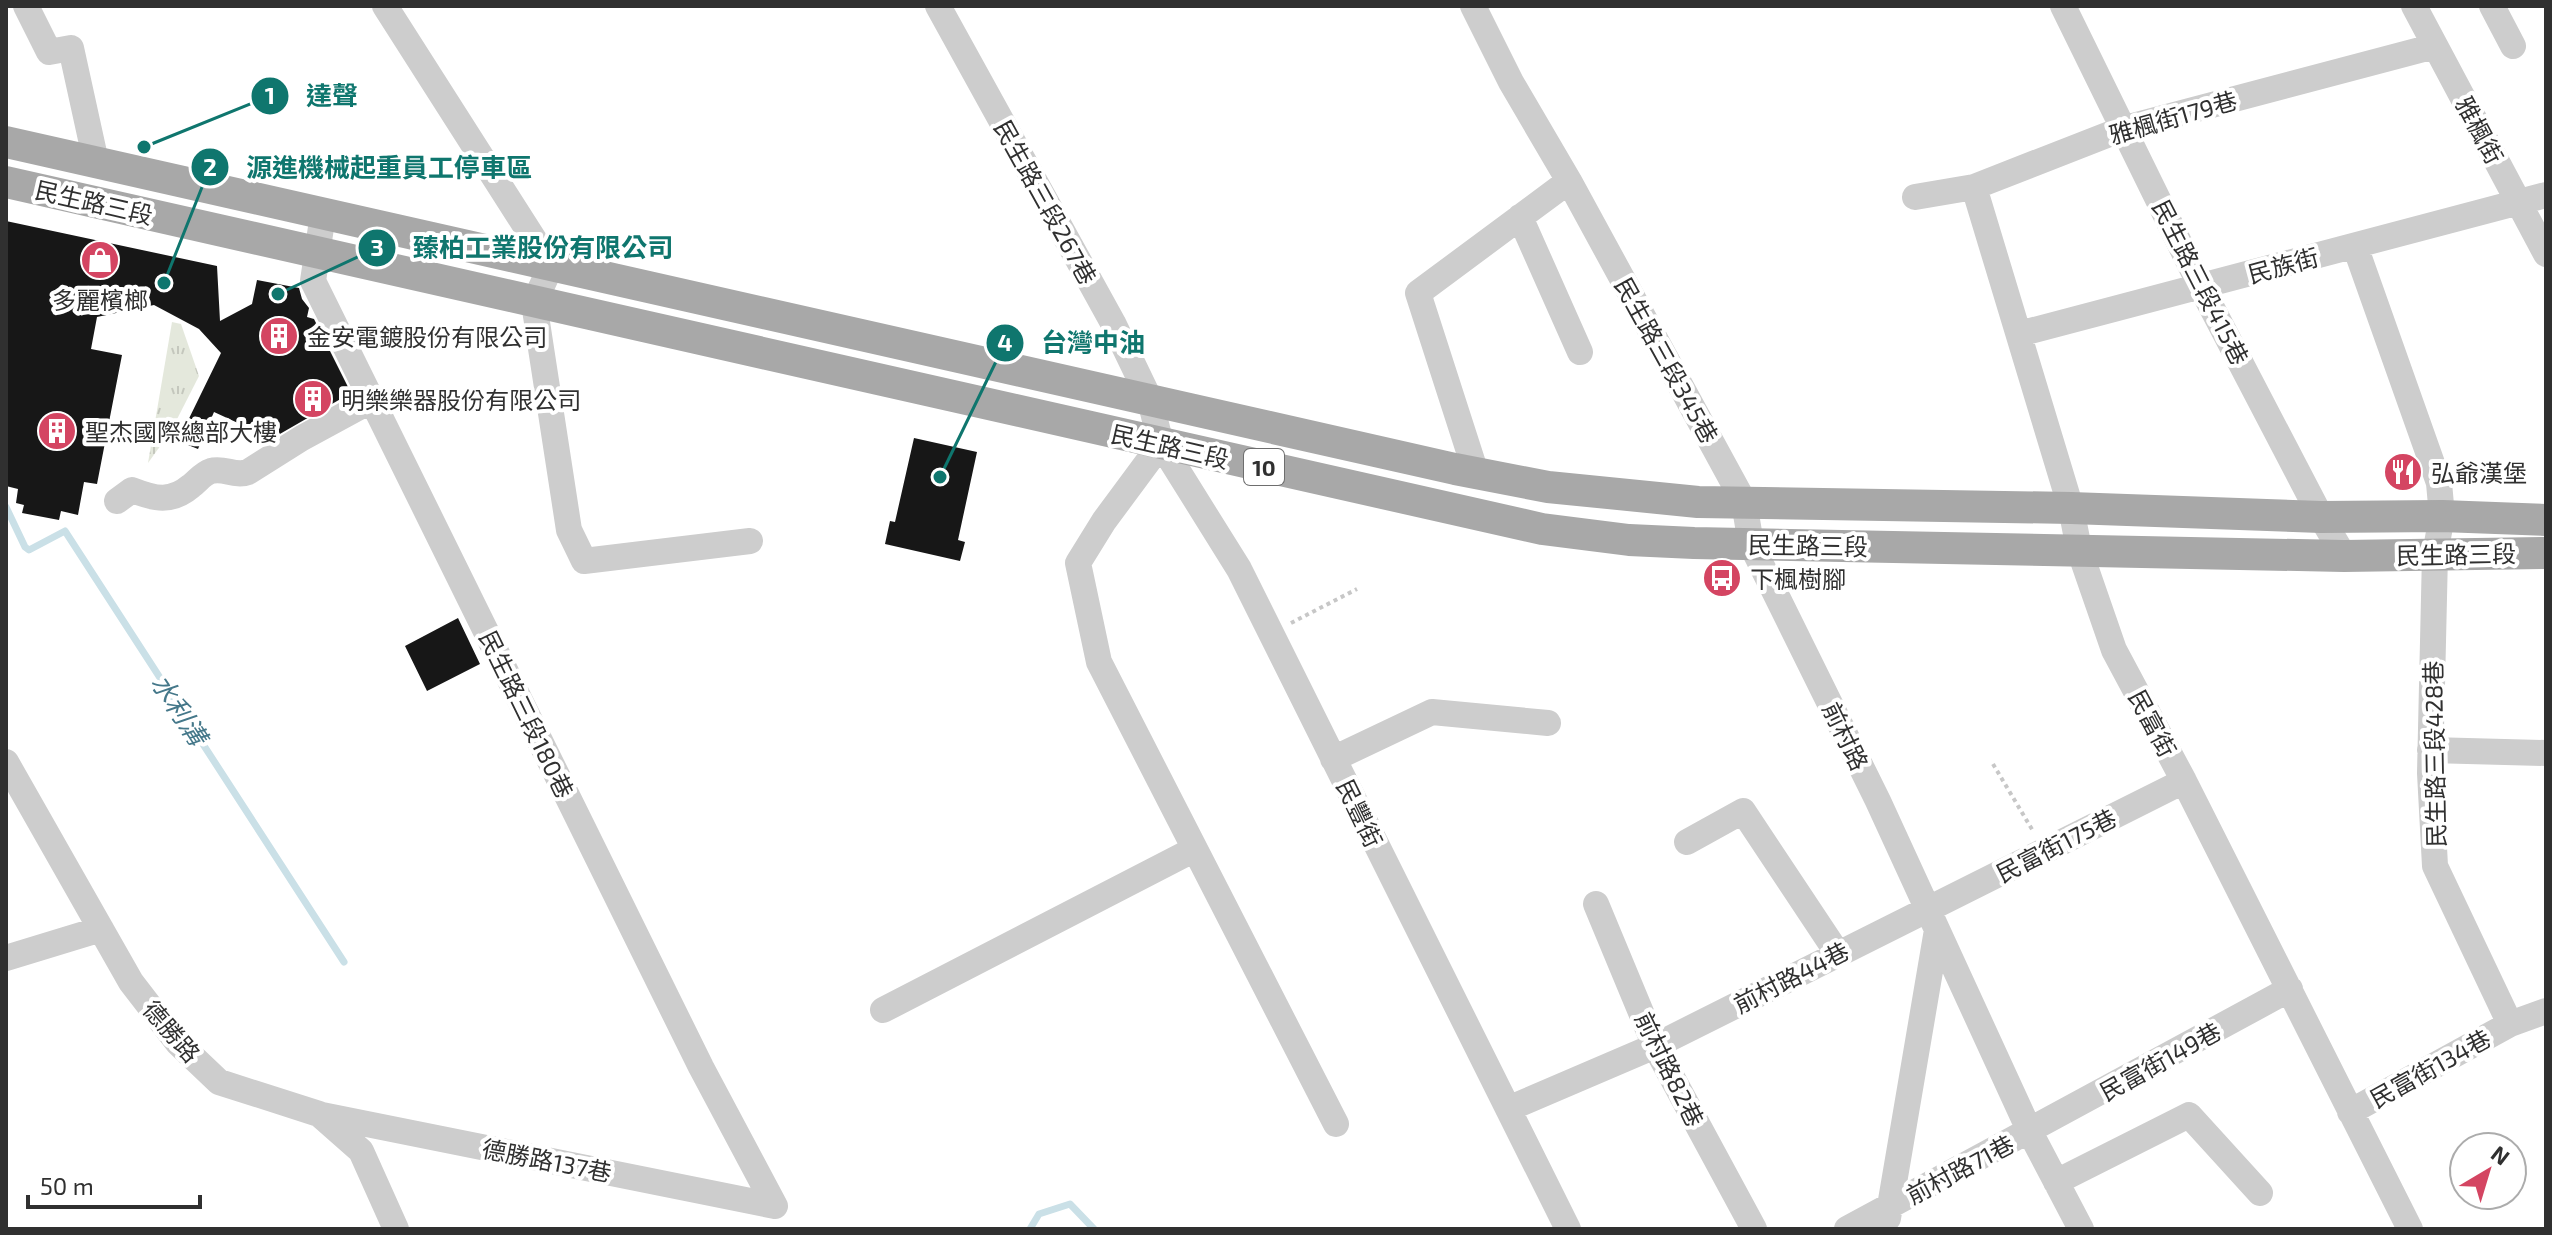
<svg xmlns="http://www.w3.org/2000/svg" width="2552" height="1235" font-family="'Exo 2','Noto Sans TC',sans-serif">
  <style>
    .grass { fill: url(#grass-tufts) }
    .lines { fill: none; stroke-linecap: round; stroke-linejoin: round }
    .stream { stroke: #cae0e7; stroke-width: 7 }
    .building { fill: #171717 }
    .path { stroke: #c7c7c7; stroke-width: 4; stroke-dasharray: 4 4; stroke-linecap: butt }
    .minor { stroke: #cdcdcd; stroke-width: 26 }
    .major { stroke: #a8a8a8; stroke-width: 32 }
    .labels { text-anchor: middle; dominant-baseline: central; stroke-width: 8; stroke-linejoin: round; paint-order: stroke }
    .shield { fill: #fff; stroke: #6e6e6e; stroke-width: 2 }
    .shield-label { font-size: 22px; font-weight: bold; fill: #303030 }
    .street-label { font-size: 24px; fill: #303030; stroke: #fff }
    .poi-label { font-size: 24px; fill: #303030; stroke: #fff; text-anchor: start }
    .water-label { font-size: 26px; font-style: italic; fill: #45788a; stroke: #fff }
    .leader { fill: none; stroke: #0f766e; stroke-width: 3 }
    .callout-dot { fill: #0f766e; stroke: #fff; stroke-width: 3 }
    .mark-label { font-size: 24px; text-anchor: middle; font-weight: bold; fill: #fff }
    .callout-label { font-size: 26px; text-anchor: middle; font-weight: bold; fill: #0f766e; stroke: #fff; stroke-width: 8; stroke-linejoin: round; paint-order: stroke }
  </style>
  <defs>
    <pattern id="grass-tufts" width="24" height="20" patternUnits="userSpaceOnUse" patternTransform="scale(2)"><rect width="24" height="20" fill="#e4e8dc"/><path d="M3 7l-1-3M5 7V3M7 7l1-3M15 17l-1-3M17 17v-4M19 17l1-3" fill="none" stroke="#c4c7bd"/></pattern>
  </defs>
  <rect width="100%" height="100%" fill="#fff"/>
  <!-- grass -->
  <path class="grass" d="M 172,322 L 181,324 L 199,376 L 171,431 L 148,463 Z"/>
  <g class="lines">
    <!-- stream -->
    <path class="stream" d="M 6,507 L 25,547 L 29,550 L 65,531 L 344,962
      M 1030,1229 L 1039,1214 L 1070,1204 L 1094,1229"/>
  </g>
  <!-- building -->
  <path class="building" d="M 6,221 L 217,266 L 220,321 L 252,304 L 257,280 L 299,288 L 302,299 L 309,308 L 307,317 L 314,319 L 351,393 L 259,446 L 251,429 L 214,412 L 198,449 L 178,441 L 221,353 L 199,329 L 154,305 L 97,317 L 91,349 L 122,355 L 97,484 L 84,482 L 78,515 L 61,511 L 59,520 L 22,513 L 24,505 L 16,503 L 18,489 L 6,486 Z
    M 914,438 L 977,452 L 958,540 L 965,542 L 960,561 L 885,544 L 890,521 L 895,522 Z
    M 458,618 L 480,664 L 427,691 L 405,646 Z"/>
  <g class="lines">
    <!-- path -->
    <path class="path" d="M 1291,623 L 1357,589
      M 1993,764 L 2033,831"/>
    <!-- minor -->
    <path class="minor" d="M 26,6 L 49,52 L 71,48 L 96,162
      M 385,6 L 551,266 L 534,303 L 569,530 L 584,561 L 750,541
      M 938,6 L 1113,323 L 1150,400 L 1161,444 L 1239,569 L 1568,1229
      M 1473,6 L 1511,82 L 1569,181 L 1744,502 L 1751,544 L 1878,801 L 2030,1132 L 2081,1229
      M 2063,6 L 2201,287 L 2321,517 L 2344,556
      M 2414,6 L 2546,254
      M 2492,6 L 2513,46
      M 1974,187 L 2071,508 L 2079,549 L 2114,650 L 2184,781 L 2410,1229
      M 1915,197 L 1974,187 L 2125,128 L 2435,46
      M 323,214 L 313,281 L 701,1067 L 775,1206
      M 1520,217 L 1580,352
      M 2355,246 L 2439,483 L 2442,516 L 2435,554 L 2430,773 L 2435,866 L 2510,1024
      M 2019,334 L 2546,195
      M 1161,444 L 1104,521 L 1078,563 L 1099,662 L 1336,1124
      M 1476,473 L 1418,293 L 1569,181
      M 117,501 L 132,490 C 155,499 171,503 191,486 C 198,481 202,474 211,471 C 224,467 235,477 248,472 L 302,438 L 372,400
      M 2430,750 L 2546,753
      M 1333,759 L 1432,712 L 1548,723
      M 6,762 L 131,982 L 178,1043 L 219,1082 L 319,1114 L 361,1151 L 396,1229
      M 1687,842 L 1743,811 L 1838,954
      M 1596,904 L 1655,1046 L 1754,1229
      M 6,958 L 101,929
      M 883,1010 L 1195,849
      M 1508,1109 L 1655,1046 L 2184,781
      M 2350,1112 L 2510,1024 L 2546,1011
      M 322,1115 L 775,1206
      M 2056,1182 L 2189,1115 L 2260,1193
      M 1888,1218 L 1937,930
      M 1847,1229 L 2290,989"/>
    <!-- major -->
    <path class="major" d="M 6,142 L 1455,469 L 1548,487 L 1698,502 L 2071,508 L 2321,517 L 2442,516 L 2546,520
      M 6,182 L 1542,529 L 1629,540 L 1694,543 L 2344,556 L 2546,553"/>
  </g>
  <!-- icons -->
  <defs>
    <g id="shop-disc" transform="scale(2)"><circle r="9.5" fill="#d44562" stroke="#fff"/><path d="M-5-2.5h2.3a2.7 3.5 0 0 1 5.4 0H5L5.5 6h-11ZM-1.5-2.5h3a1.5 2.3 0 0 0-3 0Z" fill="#fff"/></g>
    <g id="building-disc" transform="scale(2)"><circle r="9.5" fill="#d44562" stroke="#fff"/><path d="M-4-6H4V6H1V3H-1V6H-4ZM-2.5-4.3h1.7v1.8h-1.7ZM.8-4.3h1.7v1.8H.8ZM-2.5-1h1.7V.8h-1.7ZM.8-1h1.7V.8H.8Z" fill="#fff"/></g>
    <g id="restaurant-disc" transform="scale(2)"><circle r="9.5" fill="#d44562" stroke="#fff"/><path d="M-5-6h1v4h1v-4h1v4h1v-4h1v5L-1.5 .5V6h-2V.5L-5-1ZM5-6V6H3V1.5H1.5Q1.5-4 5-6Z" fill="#fff"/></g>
    <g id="bus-disc" transform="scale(2)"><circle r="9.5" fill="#d44562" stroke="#fff"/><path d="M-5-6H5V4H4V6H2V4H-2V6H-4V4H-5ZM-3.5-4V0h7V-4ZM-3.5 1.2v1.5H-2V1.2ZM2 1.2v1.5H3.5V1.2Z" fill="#fff"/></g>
  </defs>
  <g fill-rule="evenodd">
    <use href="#shop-disc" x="100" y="260"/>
    <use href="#building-disc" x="279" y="336"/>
    <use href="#building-disc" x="313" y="399"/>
    <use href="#building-disc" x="57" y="431"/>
    <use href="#restaurant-disc" x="2403" y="472"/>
    <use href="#bus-disc" x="1722" y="578"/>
  </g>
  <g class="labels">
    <!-- shield labels -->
    <rect class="shield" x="1244" y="449" width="40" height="36" rx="6"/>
    <g class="shield-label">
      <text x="1264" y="467">10</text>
    </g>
    <!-- street labels -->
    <g class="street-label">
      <text transform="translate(2173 117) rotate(-16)">雅楓街179巷</text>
      <text transform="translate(2480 130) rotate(62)">雅楓街</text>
      <text transform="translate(94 202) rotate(13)">民生路三段</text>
      <text transform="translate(1046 202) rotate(61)">民生路三段267巷</text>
      <text transform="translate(2283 265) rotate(-15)">民族街</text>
      <text transform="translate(2201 282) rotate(63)">民生路三段415巷</text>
      <text transform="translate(1667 360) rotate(61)">民生路三段345巷</text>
      <text transform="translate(1170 446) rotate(13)">民生路三段</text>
      <text transform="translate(1808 545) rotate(1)">民生路三段</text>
      <text transform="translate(2456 554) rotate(-1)">民生路三段</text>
      <text transform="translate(527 714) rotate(64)">民生路三段180巷</text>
      <text transform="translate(2153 723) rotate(62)">民富街</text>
      <text transform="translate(1846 736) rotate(64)">前村路</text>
      <text transform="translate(2434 754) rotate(-91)">民生路三段428巷</text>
      <text transform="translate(1360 813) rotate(64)">民豐街</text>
      <text transform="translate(2056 845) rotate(-27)">民富街175巷</text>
      <text transform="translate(1791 977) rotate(-27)">前村路44巷</text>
      <text transform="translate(172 1031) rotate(49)">德勝路</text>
      <text transform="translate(2160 1061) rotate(-29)">民富街149巷</text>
      <text transform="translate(2430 1068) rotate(-29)">民富街134巷</text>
      <text transform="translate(1670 1069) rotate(64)">前村路82巷</text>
      <text transform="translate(547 1160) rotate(11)">德勝路137巷</text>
      <text transform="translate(1960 1169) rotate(-28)">前村路71巷</text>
    </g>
    <!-- poi labels -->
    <g class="poi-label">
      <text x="100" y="299" text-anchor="middle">多麗檳榔</text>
      <text x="307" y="336">金安電鍍股份有限公司</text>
      <text x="341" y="399">明樂樂器股份有限公司</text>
      <text x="85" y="431">聖杰國際總部大樓</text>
      <text x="2431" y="472">弘爺漢堡</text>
      <text x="1750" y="578">下楓樹腳</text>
    </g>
    <!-- water labels -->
    <g class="water-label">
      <text transform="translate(180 709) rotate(57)">水利溝</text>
    </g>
  </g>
  <!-- callouts -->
  <path class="leader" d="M144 147L270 96M164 283L210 167M278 294L377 248M940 477L1005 343"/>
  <g class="callout-dot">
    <circle cx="144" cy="147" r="8"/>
    <circle cx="164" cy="283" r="8"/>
    <circle cx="278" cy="294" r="8"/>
    <circle cx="940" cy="477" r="8"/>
    <circle cx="270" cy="96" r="20"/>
    <circle cx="210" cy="167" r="20"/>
    <circle cx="377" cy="248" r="20"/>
    <circle cx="1005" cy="343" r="20"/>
  </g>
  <g class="mark-label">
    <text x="270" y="104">1</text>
    <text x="210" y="176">2</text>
    <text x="377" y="256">3</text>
    <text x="1005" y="351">4</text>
  </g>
  <g class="callout-label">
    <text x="332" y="105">達聲</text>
    <text x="389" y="177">源進機械起重員工停車區</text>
    <text x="543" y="257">臻柏工業股份有限公司</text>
    <text x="1093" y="352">台灣中油</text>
  </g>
  <!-- border -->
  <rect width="2552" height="1235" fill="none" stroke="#303030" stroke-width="16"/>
  <!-- north arrow -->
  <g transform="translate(2488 1171) rotate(38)"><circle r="38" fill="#ffffff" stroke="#acacac" stroke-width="2"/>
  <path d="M0-6L14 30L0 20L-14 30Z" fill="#d44562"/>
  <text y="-12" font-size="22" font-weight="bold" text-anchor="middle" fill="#303030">N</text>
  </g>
  <!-- scale -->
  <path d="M28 1195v12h172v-12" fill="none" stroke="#303030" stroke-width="4"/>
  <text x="40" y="1195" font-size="24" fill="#303030" stroke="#ffffff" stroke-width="6" paint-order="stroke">50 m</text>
</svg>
